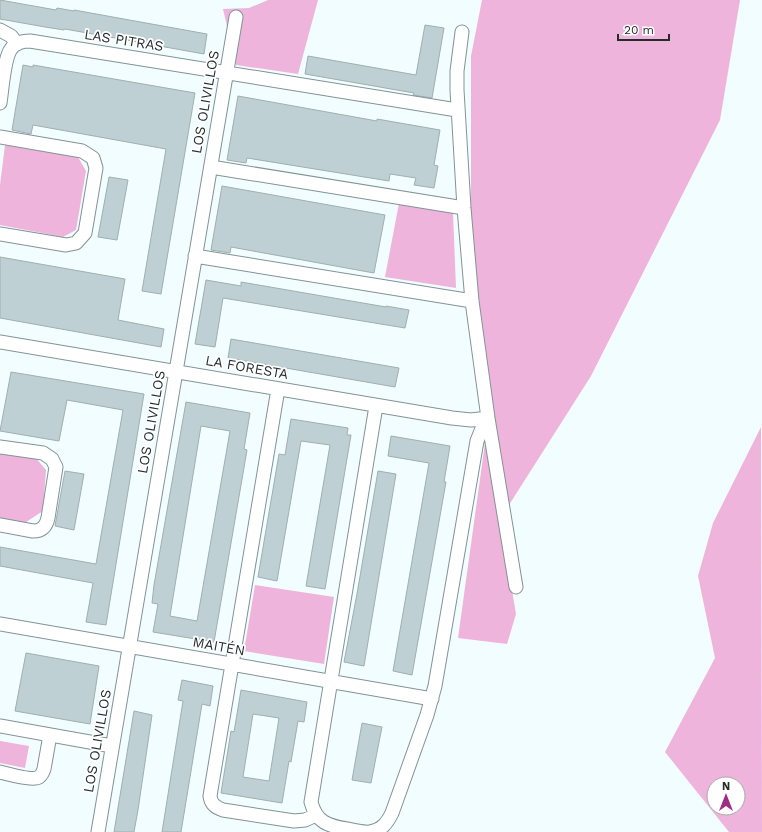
<svg xmlns="http://www.w3.org/2000/svg" width="762" height="832" font-family="'Work Sans',sans-serif">
  <style>
    .green { fill: #eeb4dc; fill-rule: evenodd }
    .building { fill: #bed0d3; stroke: #9eafb2; fill-rule: evenodd }
    .lines { fill: none; stroke-linecap: round; stroke-linejoin: round }
    .minor-casing { stroke: #829395; stroke-width: 15 }
    .minor { stroke: #fff; stroke-width: 13 }
    .labels { text-anchor: middle; dominant-baseline: central; stroke-width: 3.5; stroke-linejoin: round; paint-order: stroke }
    .street-label { font-size: 14px; fill: #242c2c; stroke: #fff }
  </style>
  <rect width="100%" height="100%" fill="#f2fdff"/>
  <!-- green -->
  <path class="green" d="M 268,0 L 318,0 L 298,74 L 236,65 L 223,9 L 249,8 Z
    M 482,0 L 740,0 L 720,120 L 591,376 L 500,519 L 516,614 L 507,644 L 458,638 L 485,443 L 480,397 L 488,397 L 471,221 L 471,56 Z
    M 5,145 L 78,157 L 86,171 L 76,230 L 63,237 L 0,225 L 0,185 Z
    M 399,203 L 453,213 L 456,288 L 385,277 Z
    M 761,427 L 762,832 L 729,832 L 665,752 L 715,658 L 698,576 L 713,523 ZM 714,784 L 738,784 L 738,808 L 714,808 Z
    M 0,452 L 35,457 L 46,470 L 43,511 L 23,524 L 0,520 Z
    M 255,585 L 334,597 L 324,664 L 244,651 Z
    M 0,741 L 29,746 L 25,768 L 0,763 Z"/>
  <!-- building -->
  <path class="building" d="M 0,0 L 56,10 L 57,8 L 74,11 L 74,10 L 207,34 L 204,54 L 65,29 L 64,30 L 45,27 L 0,19 Z
    M 425,25 L 444,28 L 432,98 L 413,95 L 414,93 L 305,74 L 308,56 L 416,75 Z
    M 23,65 L 33,67 L 33,65 L 195,93 L 161,294 L 142,291 L 166,149 L 33,125 L 31,134 L 12,130 Z
    M 238,96 L 377,121 L 377,119 L 440,130 L 434,165 L 438,166 L 434,188 L 414,185 L 416,178 L 390,174 L 389,181 L 247,158 L 246,163 L 227,160 Z
    M 109,177 L 128,180 L 117,240 L 98,237 Z
    M 222,186 L 385,215 L 374,273 L 231,247 L 230,253 L 211,250 Z
    M 0,257 L 125,279 L 118,320 L 164,329 L 161,347 L 0,318 Z
    M 206,280 L 241,286 L 241,282 L 386,307 L 386,306 L 409,310 L 405,328 L 223,298 L 215,347 L 195,344 Z
    M 231,339 L 399,368 L 395,387 L 228,358 Z
    M 11,372 L 144,394 L 106,625 L 86,622 L 93,583 L 0,566 L 0,547 L 96,564 L 123,410 L 67,400 L 59,441 L 0,431 Z
    M 186,402 L 250,413 L 244,449 L 247,450 L 214,642 L 153,632 L 158,604 L 152,603 L 154,585 ZM 201,426 L 230,431 L 197,621 L 170,616 Z
    M 291,419 L 348,428 L 347,435 L 351,435 L 325,589 L 306,586 L 330,445 L 301,441 L 277,581 L 258,577 L 279,454 L 285,455 Z
    M 391,436 L 450,446 L 444,482 L 446,482 L 440,516 L 412,675 L 393,671 L 429,463 L 388,456 Z
    M 65,471 L 84,474 L 74,530 L 55,526 Z
    M 378,471 L 396,474 L 364,666 L 344,662 L 357,594 Z
    M 26,653 L 99,666 L 90,724 L 15,711 Z
    M 182,680 L 213,686 L 210,706 L 202,704 L 181,832 L 162,832 L 183,701 L 178,700 Z
    M 241,690 L 307,702 L 304,722 L 298,721 L 291,762 L 289,761 L 282,803 L 221,793 L 231,731 L 234,732 ZM 253,714 L 279,718 L 269,781 L 243,777 Z
    M 134,711 L 152,715 L 138,810 L 134,832 L 114,832 Z
    M 362,723 L 382,727 L 371,783 L 352,780 Z"/>
  <g class="lines">
    <!-- minor casing -->
    <g class="minor-casing">
      <path id="minor" d="M 0,30 L 11,36 L 17,44
        M 462,32 L 457,71 L 457,90 L 464,208 L 472,301 L 488,418 L 516,587
        M 0,103 C 2,91 4,58 11,49 C 15,43 23,41 30,41 L 457,110
        M 0,137 L 82,151 L 93,158 L 96,168 L 85,233 L 76,243 L 66,245 L 0,234
        M 211,167 L 464,208
        M 195,256 L 472,301
        M 0,342 L 452,418 L 471,420 L 488,418
        M 278,389 L 210,796 C 211,804 215,807 223,810 L 294,821 L 305,820 L 316,815
        M 0,447 L 43,453 L 52,459 L 56,467 L 48,518 C 46,527 41,531 33,531 L 0,525
        M 0,624 L 432,699
        M 0,726 L 112,746
        M 0,772 C 8,774 33,781 39,777 C 42,775 43,772 44,769 L 50,735
        M 98,832 L 236,17
        M 366,832 C 360,832 353,830 347,829 C 328,826 316,822 311,802 L 376,406
        M 370,832 C 382,830 387,823 392,813 L 427,715 L 435,686 L 477,441 L 483,426 L 488,418"/>
    </g>
    <!-- minor -->
    <use href="#minor" class="minor"/>
  </g>
  <g class="labels">
    <!-- street labels -->
    <g class="street-label">
      <text transform="translate(124 40) rotate(9)">LAS PITRAS</text>
      <text transform="translate(205 102) rotate(-80)">LOS OLIVILLOS</text>
      <text transform="translate(247 367) rotate(10)">LA FORESTA</text>
      <text transform="translate(151 422) rotate(-80)">LOS OLIVILLOS</text>
      <text transform="translate(219 646) rotate(10)">MAITÉN</text>
      <text transform="translate(97 741) rotate(-80)">LOS OLIVILLOS</text>
    </g>
  </g>
  <!-- north arrow -->
  <g transform="translate(726 796)"><circle r="19" fill="#ffffff" stroke="#a7abab"/>
  <path d="M0-3L7 15L0 10L-7 15Z" fill="#9f2b85"/>
  <text y="-6" font-size="11" font-weight="bold" text-anchor="middle" fill="#242c2c">N</text>
  </g>
  <!-- scale -->
  <path d="M618 34v6h51v-6" fill="none" stroke="#242c2c" stroke-width="2"/>
  <text x="624" y="34" font-size="12" fill="#242c2c" stroke="#ffffff" stroke-width="3" paint-order="stroke">20 m</text>
</svg>
